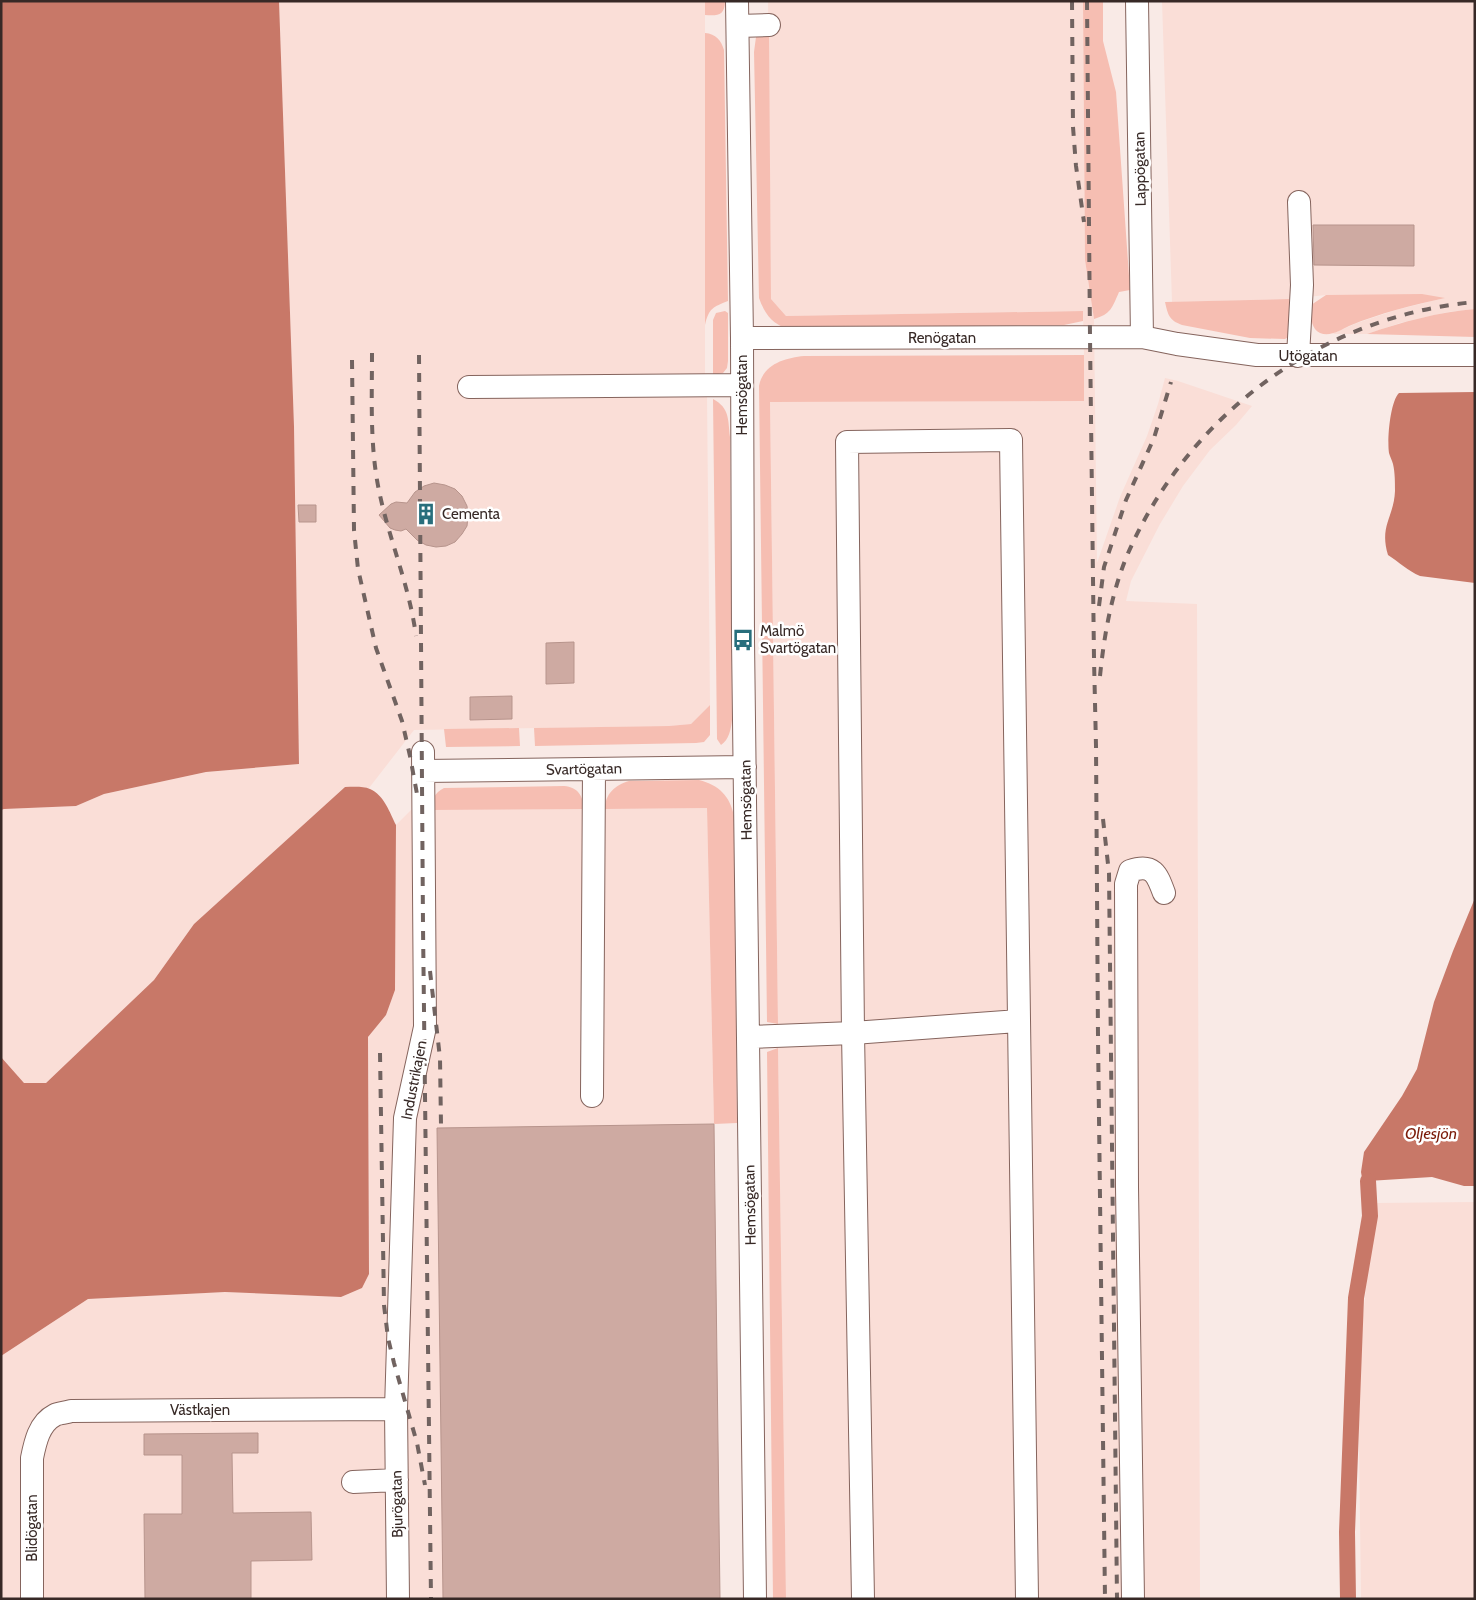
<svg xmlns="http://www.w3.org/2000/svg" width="1476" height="1600" font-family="Cabin,sans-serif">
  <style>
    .built { fill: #faded7 }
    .green { fill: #f6beb2 }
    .water { fill: #c87868 }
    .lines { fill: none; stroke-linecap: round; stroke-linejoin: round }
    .canal { stroke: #c87868; stroke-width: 16 }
    .building { fill: #ceaaa2; stroke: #b7948c }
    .minor-casing { stroke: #85645d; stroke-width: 24 }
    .minor { stroke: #fff; stroke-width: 22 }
    .rail { stroke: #716360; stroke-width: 4; stroke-dasharray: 9 9; stroke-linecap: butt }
    .labels { text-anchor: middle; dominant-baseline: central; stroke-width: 5; stroke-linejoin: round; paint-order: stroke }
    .street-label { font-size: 15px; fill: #372926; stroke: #fff }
    .poi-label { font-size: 15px; fill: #372926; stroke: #fff; text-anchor: start }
    .water-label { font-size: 16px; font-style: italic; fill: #7b1b09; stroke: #fff }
  </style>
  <rect width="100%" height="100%" fill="#f9eae6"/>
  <!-- built -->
  <path class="built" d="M 279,1 L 705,1 L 705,374 L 707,395 L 710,705 L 691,724 L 669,726 L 414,730 L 369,788 L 345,787 L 194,924 L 154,980 L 46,1083 L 24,1083 L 1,1057 L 1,810 L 4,809 L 76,806 L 104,794 L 206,772 L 299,764 L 294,426 Z
    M 768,1 L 1083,1 L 1085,260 L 1094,319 L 1097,563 L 1120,497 L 1147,436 L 1158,404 L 1165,378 L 1178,381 L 1252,406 L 1236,425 L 1210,450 L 1183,486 L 1160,524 L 1131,581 L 1126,601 L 1197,604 L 1200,1599 L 786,1599 L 778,1048 L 793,1045 L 792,1026 L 778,1024 L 770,402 L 1084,401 L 1084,355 L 1083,311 L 786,316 L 771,299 Z
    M 1162,1 L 1475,1 L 1475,309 L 1448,312 L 1400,323 L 1367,334 L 1332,334 L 1357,323 L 1396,310 L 1444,298 L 1326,295 L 1289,299 L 1172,302 Z
    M 707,808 L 714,1124 L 720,1599 L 1,1599 L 1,1356 L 88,1299 L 225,1292 L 341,1297 L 362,1288 L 369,1274 L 368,1037 L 386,1015 L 395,990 L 396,825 L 411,810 Z
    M 1475,1202 L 1475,1599 L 1361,1599 L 1358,1363 L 1375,1203 Z"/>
  <!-- green -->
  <path class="green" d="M 705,1 L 725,1 C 725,16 717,16 705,15 Z
    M 1083,1 L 1103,1 L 1103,41 L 1116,92 L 1130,290 L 1119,292 C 1112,308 1111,314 1094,319 L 1085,260 Z
    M 705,33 C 716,34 721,40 724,50 L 728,301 C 713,307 709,308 705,325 Z
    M 769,33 L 771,299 L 786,316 L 1083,311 L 1083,321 L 1064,325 L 786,328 C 771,323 764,312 759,298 L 754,52 L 756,37 L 758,35 Z
    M 1422,294 L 1445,298 C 1413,305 1380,313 1349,326 C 1341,330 1330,337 1320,333 C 1310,328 1311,315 1311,305 L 1326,295 Z
    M 1289,299 L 1290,333 L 1290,336 L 1285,339 L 1250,338 L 1182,325 C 1169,320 1168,315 1165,302 Z
    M 1475,309 L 1475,337 L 1367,334 C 1402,322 1438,312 1475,309 Z
    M 725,311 L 728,313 L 728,361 L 727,368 L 723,373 L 713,375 L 713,320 L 716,313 Z
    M 1084,355 L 1084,401 L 770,402 L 778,1024 L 767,1022 L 759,386 C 763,364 785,358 804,356 Z
    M 713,399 C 730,408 728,420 730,437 L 732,720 C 731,729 729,740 721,745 L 717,739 Z
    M 710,705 L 710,735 L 704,742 L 696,743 L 535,746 L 534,728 L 669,726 L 691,724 Z
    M 519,728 L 520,746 L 446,747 L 444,729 Z
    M 699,780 C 719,785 730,796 734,816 L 737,1123 L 714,1124 L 707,808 L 605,809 C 605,794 615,785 629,781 Z
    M 564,786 C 578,787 583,796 584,809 L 430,810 C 433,799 434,793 444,788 Z
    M 778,1048 L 786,1599 L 773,1599 L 767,1052 Z"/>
  <!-- water -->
  <path class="water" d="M 1,1 L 279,1 L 294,426 L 299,764 L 206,772 L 104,794 L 76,806 L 4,809 L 1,810 Z
    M 1475,392 L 1475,583 L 1420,576 C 1408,571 1399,562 1388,555 C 1379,526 1394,517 1395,491 C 1395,483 1395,472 1393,464 C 1392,460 1390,457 1389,453 C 1387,440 1390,402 1399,393 Z
    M 345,787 C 353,787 363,786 370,789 C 384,795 390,813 396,825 L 395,990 L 386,1015 L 368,1037 L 369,1274 L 362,1288 L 341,1297 L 225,1292 L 88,1299 L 1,1356 L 1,1057 L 24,1083 L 46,1083 L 154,980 L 194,924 Z
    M 1475,898 L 1475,1186 L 1464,1186 L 1432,1177 L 1368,1181 L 1362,1178 L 1361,1172 L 1364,1152 L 1402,1096 L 1417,1069 L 1434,1002 L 1453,951 Z"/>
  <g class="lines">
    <!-- canal -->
    <path class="canal" d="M 1348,1599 L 1347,1532 L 1356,1298 L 1370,1216 L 1368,1181"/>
  </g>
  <!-- building -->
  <path class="building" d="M 1313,225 L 1414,225 L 1414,266 L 1314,265 Z
    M 434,483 L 445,485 L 455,489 L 462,496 L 467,506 L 468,516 L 467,526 L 462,534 L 455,542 L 446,546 L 436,547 L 426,545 L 417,540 L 406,529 L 401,531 L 395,530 L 390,528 L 379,515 L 391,504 L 396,502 L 407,503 L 415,492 L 424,486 Z
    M 298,505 L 316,505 L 316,522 L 299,522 Z
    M 574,642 L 574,683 L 546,684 L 546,643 Z
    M 512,696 L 512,719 L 470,720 L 470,697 Z
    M 714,1124 L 720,1599 L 443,1599 L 437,1128 Z
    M 258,1433 L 258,1453 L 232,1453 L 233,1513 L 311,1512 L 312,1560 L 251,1561 L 251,1599 L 145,1599 L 144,1514 L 182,1514 L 182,1455 L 144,1455 L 144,1434 Z"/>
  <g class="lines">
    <!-- minor casing -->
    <g class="minor-casing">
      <path id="minor" d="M 737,1 L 742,338 L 743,640 L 755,1599
        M 1137,1 L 1142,337
        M 738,26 L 769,25
        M 742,338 L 1142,337 L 1177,344 L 1257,355 L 1475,355
        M 1298,356 L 1302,285 L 1299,202
        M 469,387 L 741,385
        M 423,771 L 745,767
        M 748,1037 L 853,1033 L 1019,1021
        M 592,1096 L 594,769
        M 353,1482 L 397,1480
        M 32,1599 L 32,1458 C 35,1443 39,1423 55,1415 C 59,1413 66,1413 71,1411 L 396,1409
        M 398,1599 L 396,1409 L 405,1118 L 425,1027 L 423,752
        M 863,1599 L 853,1033 L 847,442 L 1011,440 L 1027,1599
        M 1133,1599 L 1127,1187 L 1126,884 L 1130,871 C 1153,863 1157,874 1164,893"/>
    </g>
    <!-- minor -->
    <use href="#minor" class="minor"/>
    <!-- rail -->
    <path class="rail" d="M 1072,1 L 1073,127 L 1076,166 L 1084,222
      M 1087,1 L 1090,337 L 1094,659 L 1096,746 L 1098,1037 L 1105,1599
      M 372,353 C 372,395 370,438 377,480 C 386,533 409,582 416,636
      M 419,355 L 423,926 L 431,1599
      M 352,360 L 354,530 L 358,569 L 376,648 L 402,721 L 410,756 L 417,794
      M 1099,606 L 1104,567 L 1126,500 L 1154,438 L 1171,382
      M 1100,676 C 1104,636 1111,596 1126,558 C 1186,416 1321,316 1475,302
      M 1103,819 L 1109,873 L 1117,1599
      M 430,971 L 440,1058 L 441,1125
      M 380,1053 L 384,1305 L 388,1338 L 394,1363 L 417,1443 L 425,1485"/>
  </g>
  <!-- icons -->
  <defs>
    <g id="building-bare" transform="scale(1.725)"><path d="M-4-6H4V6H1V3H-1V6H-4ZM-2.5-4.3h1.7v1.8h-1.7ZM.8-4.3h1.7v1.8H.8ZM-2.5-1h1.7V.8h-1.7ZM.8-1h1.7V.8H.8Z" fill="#286e7c" stroke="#fff" stroke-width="2.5" paint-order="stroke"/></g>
    <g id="bus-bare" transform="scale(1.725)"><path d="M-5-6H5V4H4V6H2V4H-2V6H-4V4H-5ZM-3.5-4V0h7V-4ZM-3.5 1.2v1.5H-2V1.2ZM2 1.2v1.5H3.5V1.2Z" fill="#286e7c" stroke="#fff" stroke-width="2.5" paint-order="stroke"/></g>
  </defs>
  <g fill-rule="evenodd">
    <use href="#building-bare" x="426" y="514"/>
    <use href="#bus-bare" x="743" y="640"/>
  </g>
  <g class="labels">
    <!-- street labels -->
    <g class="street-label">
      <text transform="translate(1140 169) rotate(-91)">Lappögatan</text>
      <text x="942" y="338">Renögatan</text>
      <text x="1308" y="356">Utögatan</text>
      <text transform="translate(742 395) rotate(-90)">Hemsögatan</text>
      <text transform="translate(584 769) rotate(-1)">Svartögatan</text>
      <text transform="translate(746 800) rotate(-91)">Hemsögatan</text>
      <text transform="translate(414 1080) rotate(-79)">Industrikajen</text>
      <text transform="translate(750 1205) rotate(-91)">Hemsögatan</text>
      <text x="200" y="1410">Västkajen</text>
      <text transform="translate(397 1504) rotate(-91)">Bjurögatan</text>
      <text transform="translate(32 1528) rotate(-90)">Blidögatan</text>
    </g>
    <!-- poi labels -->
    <g class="poi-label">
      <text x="442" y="514">Cementa</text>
      <text x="760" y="631">Malmö<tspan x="760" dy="17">Svartögatan</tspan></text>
    </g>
    <!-- water labels -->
    <g class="water-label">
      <text x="1431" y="1133">Oljesjön</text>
    </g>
  </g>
  <!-- border -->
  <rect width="1476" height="1600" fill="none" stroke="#372926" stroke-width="5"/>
</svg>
